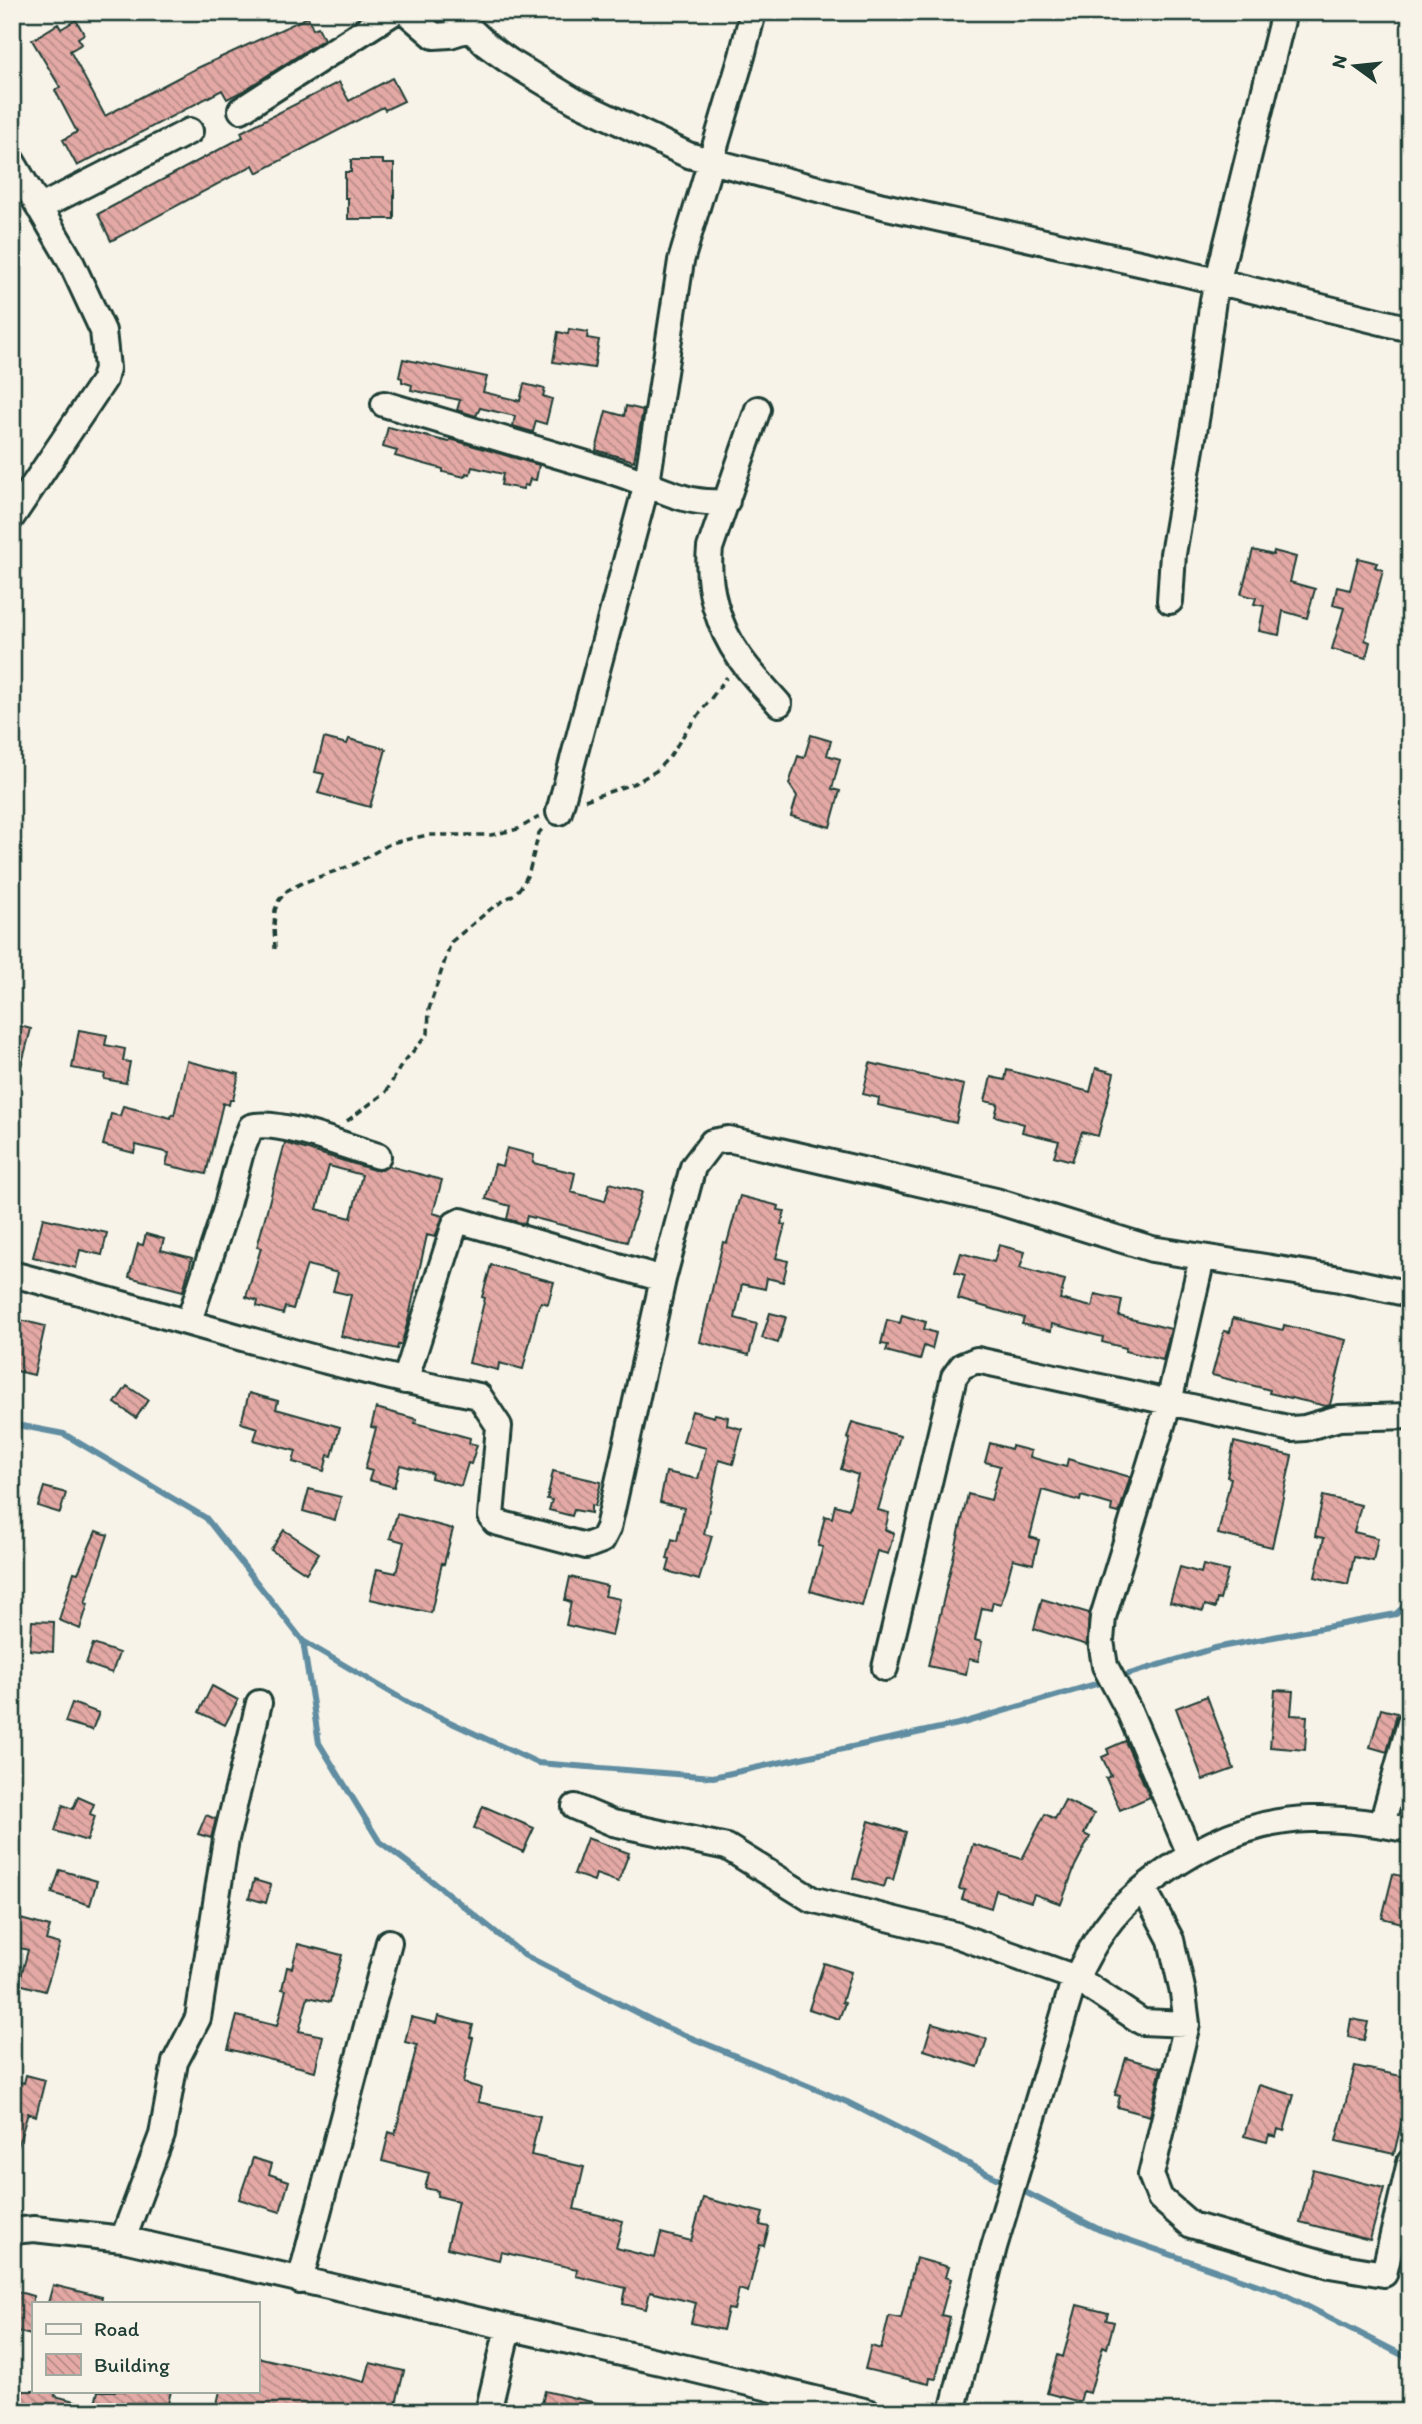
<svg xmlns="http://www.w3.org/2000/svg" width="1422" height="2424" font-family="Itim,sans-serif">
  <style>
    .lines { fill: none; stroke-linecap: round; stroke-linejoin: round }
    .stream { stroke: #608da1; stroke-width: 6 }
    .building { fill: url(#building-back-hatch); stroke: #1f3d34; stroke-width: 2; fill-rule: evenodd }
    .street-casing { stroke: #1f3d34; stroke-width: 30 }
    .path { stroke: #1f3d34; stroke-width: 3.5; stroke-dasharray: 7 5; stroke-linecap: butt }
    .street { stroke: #f7f3e8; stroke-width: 24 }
  </style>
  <defs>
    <pattern id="building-back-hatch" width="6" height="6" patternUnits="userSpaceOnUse" patternTransform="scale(1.75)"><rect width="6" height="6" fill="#e4a9a5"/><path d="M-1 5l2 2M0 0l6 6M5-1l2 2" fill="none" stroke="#b88b87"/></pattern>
  </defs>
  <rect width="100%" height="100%" fill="#f7f3e8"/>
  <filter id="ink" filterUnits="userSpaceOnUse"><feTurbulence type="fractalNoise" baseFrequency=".0143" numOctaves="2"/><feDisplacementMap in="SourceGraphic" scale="14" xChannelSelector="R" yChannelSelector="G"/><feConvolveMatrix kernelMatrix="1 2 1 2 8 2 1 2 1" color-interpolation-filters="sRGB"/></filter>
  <g filter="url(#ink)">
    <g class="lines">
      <!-- stream -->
      <path class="stream" d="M 12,1424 L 64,1434 L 206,1518 L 303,1641 L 409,1703 L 538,1763 L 713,1777 L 963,1723 L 1106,1681
        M 303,1641 L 319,1743 L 379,1841 L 441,1888 L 524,1955 L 665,2027 L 847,2102 L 1006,2183
        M 1116,1678 L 1215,1648 L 1396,1614 L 1410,1601
        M 1019,2189 L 1100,2230 L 1281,2293 L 1410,2359"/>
    </g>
    <!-- building -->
    <path class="building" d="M 308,17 L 313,29 L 318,27 L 324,39 L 243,91 L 227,99 L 222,90 L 77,166 L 63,140 L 77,132 L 55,90 L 60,87 L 32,40 L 58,24 L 61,29 L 76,20 L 84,34 L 78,38 L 82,44 L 70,51 L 105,116 L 191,71 Z
      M 392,78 L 404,101 L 385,110 L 383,107 L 257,173 L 253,165 L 111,241 L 98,214 L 243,137 L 241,132 L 339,82 L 349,101 Z
      M 351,160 L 383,160 L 383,164 L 394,164 L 394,219 L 348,219 L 348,198 L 345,198 L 345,172 L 351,172 Z
      M 569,329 L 588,332 L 587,338 L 599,340 L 594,368 L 553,362 L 558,332 L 568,334 Z
      M 403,359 L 487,377 L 483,392 L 520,401 L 524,384 L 545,389 L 543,396 L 552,399 L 546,424 L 536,421 L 533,432 L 513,426 L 515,416 L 480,408 L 476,416 L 457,410 L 460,400 L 411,390 L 412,385 L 402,382 L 402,378 L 399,377 Z
      M 626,406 L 643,410 L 634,461 L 596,450 L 606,411 L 624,416 Z
      M 388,427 L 449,442 L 450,439 L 539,465 L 536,480 L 530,479 L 528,486 L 524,485 L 523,489 L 501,485 L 503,474 L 472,467 L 470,474 L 466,473 L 465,477 L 443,472 L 443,469 L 395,456 L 397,451 L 383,447 Z
      M 1253,550 L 1273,555 L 1274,551 L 1296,557 L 1290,582 L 1315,589 L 1307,618 L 1283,611 L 1279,635 L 1259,631 L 1264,606 L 1254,604 L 1256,598 L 1241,594 Z
      M 1358,558 L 1377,563 L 1375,567 L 1383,570 L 1365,640 L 1370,642 L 1366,658 L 1332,649 L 1344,608 L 1333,605 L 1337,587 L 1350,590 Z
      M 811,735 L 831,741 L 827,755 L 840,759 L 832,789 L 840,791 L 830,827 L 791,816 L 797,796 L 789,784 L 798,756 L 804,758 Z
      M 324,738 L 347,744 L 349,739 L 386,749 L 370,807 L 318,793 L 324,774 L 315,772 Z
      M 12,1024 L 31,1029 L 18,1078 L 12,1078 Z
      M 79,1030 L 107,1035 L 105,1045 L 125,1049 L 123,1061 L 130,1062 L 126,1083 L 104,1079 L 105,1074 L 72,1068 Z
      M 187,1061 L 239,1074 L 233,1100 L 230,1100 L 229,1105 L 223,1103 L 206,1174 L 166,1165 L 169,1153 L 136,1145 L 134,1153 L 103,1145 L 111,1114 L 120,1116 L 123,1106 L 171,1118 L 172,1114 L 174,1115 Z
      M 870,1063 L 964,1085 L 956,1123 L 878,1105 L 879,1098 L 863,1094 Z
      M 1096,1068 L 1114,1073 L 1108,1098 L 1098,1136 L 1082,1132 L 1072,1161 L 1054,1156 L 1059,1141 L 1022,1132 L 1024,1124 L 995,1116 L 998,1104 L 985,1101 L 991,1077 L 1005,1080 L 1007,1070 L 1090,1092 Z
      M 285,1143 L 374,1170 L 382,1170 L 389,1166 L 442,1180 L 433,1213 L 443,1216 L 435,1237 L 427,1235 L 408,1321 L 401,1345 L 398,1345 L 397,1349 L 341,1336 L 351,1295 L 333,1291 L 338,1273 L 307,1265 L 293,1309 L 285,1307 L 283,1314 L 257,1306 L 258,1301 L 246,1297 L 261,1248 L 257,1247 ZM 329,1166 L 362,1175 L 351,1218 L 317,1209 Z
      M 507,1148 L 534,1155 L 533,1163 L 575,1173 L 571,1192 L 605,1201 L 610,1183 L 642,1192 L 627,1242 L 527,1216 L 525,1224 L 507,1219 L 510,1206 L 486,1199 L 495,1164 L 502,1166 Z
      M 740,1196 L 779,1206 L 778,1210 L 785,1211 L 781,1224 L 785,1225 L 776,1258 L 788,1261 L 783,1282 L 767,1278 L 765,1289 L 742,1284 L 735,1318 L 757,1324 L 749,1355 L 700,1342 L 723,1242 L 727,1243 Z
      M 43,1218 L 107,1233 L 102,1255 L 80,1250 L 76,1268 L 33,1257 Z
      M 146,1234 L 164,1239 L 161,1250 L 192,1258 L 183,1291 L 129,1277 L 138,1244 L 143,1245 Z
      M 999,1245 L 1025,1252 L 1020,1268 L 1065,1280 L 1060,1299 L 1092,1307 L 1095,1294 L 1122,1300 L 1119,1316 L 1171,1329 L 1163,1360 L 1125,1351 L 1126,1348 L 1102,1342 L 1103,1337 L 1052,1324 L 1051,1331 L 1022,1324 L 1024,1318 L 958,1299 L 965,1275 L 955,1272 L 961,1253 L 994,1262 Z
      M 491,1265 L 554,1282 L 548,1304 L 541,1302 L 538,1308 L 523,1369 L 499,1363 L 498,1370 L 469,1363 L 485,1298 L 482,1297 Z
      M 770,1313 L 786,1317 L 778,1343 L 762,1338 Z
      M 902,1315 L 926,1322 L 924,1329 L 936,1333 L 932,1349 L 924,1346 L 920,1360 L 886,1351 L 888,1345 L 881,1344 L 887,1320 L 900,1323 Z
      M 12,1318 L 45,1326 L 34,1375 L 12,1370 Z
      M 1233,1318 L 1283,1330 L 1284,1325 L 1346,1340 L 1330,1405 L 1326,1406 L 1269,1393 L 1270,1390 L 1212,1375 L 1224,1331 L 1230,1332 Z
      M 127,1386 L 148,1400 L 136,1418 L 115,1403 Z
      M 249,1393 L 278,1401 L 276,1409 L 340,1427 L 332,1456 L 328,1455 L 324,1471 L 293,1462 L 296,1451 L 254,1440 L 258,1428 L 241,1423 Z
      M 376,1408 L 416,1419 L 415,1423 L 470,1438 L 469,1443 L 477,1445 L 471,1464 L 468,1463 L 461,1486 L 431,1478 L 432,1473 L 400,1465 L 394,1487 L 369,1480 L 372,1471 L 365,1469 L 376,1428 L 371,1427 Z
      M 692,1411 L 714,1417 L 715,1414 L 728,1417 L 727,1425 L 742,1429 L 733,1464 L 719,1460 L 704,1534 L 712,1536 L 699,1580 L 667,1571 L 670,1560 L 667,1559 L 672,1539 L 677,1541 L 684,1508 L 660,1502 L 666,1472 L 698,1479 L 706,1448 L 683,1442 Z
      M 852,1422 L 900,1436 L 878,1510 L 889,1513 L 885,1530 L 894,1533 L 888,1554 L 877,1551 L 862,1606 L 810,1591 L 823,1547 L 818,1546 L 825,1516 L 832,1518 L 835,1505 L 849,1509 L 858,1475 L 841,1469 L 850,1439 L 847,1438 Z
      M 1234,1442 L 1292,1456 L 1272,1547 L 1218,1534 L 1231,1478 L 1227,1477 Z
      M 990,1443 L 1011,1449 L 1012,1446 L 1031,1451 L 1030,1457 L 1066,1467 L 1068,1459 L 1130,1477 L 1119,1513 L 1111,1511 L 1112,1505 L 1081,1496 L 1080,1501 L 1042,1490 L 1030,1537 L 1039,1540 L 1033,1564 L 1013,1559 L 1001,1604 L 993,1602 L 991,1610 L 982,1608 L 975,1640 L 982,1642 L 978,1661 L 969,1659 L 966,1674 L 928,1666 L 968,1494 L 991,1500 L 1000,1466 L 985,1462 Z
      M 553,1471 L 601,1482 L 595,1506 L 591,1505 L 591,1513 L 574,1510 L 572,1516 L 549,1510 L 552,1500 L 547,1499 Z
      M 44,1487 L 66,1493 L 60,1513 L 38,1506 Z
      M 309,1489 L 341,1497 L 335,1520 L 303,1511 Z
      M 1323,1496 L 1361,1505 L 1354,1532 L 1378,1538 L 1373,1561 L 1354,1557 L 1348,1585 L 1315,1577 L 1324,1538 L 1315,1536 Z
      M 397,1514 L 453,1529 L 444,1564 L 442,1563 L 431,1613 L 370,1599 L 377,1569 L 396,1573 L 404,1542 L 390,1538 Z
      M 284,1530 L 319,1553 L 306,1573 L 271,1550 Z
      M 96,1531 L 108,1535 L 85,1603 L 88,1604 L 80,1629 L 59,1620 L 74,1572 L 78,1573 Z
      M 1203,1565 L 1228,1571 L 1220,1600 L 1217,1599 L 1215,1608 L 1205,1605 L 1203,1611 L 1170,1602 L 1180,1567 L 1201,1573 Z
      M 570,1577 L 607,1586 L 605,1596 L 620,1599 L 612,1636 L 566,1625 L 571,1602 L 565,1600 Z
      M 1042,1599 L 1089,1613 L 1087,1645 L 1034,1629 Z
      M 32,1621 L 54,1622 L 53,1652 L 30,1650 Z
      M 93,1644 L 119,1653 L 112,1673 L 86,1664 Z
      M 212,1686 L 238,1700 L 225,1725 L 199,1712 Z
      M 1275,1690 L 1293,1691 L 1291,1715 L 1307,1716 L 1305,1750 L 1270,1747 Z
      M 1207,1696 L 1234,1769 L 1203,1780 L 1176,1708 Z
      M 72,1703 L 99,1713 L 92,1730 L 65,1722 Z
      M 1381,1709 L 1397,1713 L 1387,1752 L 1370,1747 Z
      M 1125,1741 L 1150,1797 L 1120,1810 L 1106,1778 L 1111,1776 L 1102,1757 L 1109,1754 L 1107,1749 Z
      M 78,1797 L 94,1804 L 90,1814 L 95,1816 L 87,1841 L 55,1831 L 63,1805 L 73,1809 Z
      M 1065,1800 L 1094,1814 L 1084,1834 L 1090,1837 L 1075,1866 L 1061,1904 L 1034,1894 L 1031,1902 L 996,1890 L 991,1908 L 962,1899 L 965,1890 L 959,1889 L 973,1844 L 1022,1859 L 1045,1814 L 1055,1819 Z
      M 483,1806 L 534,1828 L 523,1852 L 474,1828 Z
      M 206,1815 L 216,1819 L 211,1838 L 198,1834 Z
      M 869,1821 L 906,1832 L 893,1880 L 887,1878 L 884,1887 L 853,1878 Z
      M 587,1838 L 629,1853 L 618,1882 L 596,1874 L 594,1881 L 574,1874 Z
      M 60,1870 L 97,1881 L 90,1905 L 52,1893 Z
      M 1393,1874 L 1410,1878 L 1410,1925 L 1382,1918 Z
      M 254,1880 L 271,1885 L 266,1903 L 249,1898 Z
      M 17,1918 L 50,1927 L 46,1940 L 60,1944 L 45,1991 L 19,1984 L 28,1950 L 12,1946 L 12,1934 Z
      M 298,1944 L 342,1955 L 330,2002 L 308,1997 L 299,2031 L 323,2036 L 315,2071 L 228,2049 L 237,2016 L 277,2026 L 286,1990 L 282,1989 L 287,1967 L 292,1968 Z
      M 824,1963 L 851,1972 L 842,2002 L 845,2003 L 839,2019 L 809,2009 Z
      M 438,2016 L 473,2025 L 470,2037 L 473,2038 L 463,2083 L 481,2088 L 478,2102 L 540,2116 L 531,2155 L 584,2167 L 574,2209 L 623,2221 L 616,2248 L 655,2258 L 661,2233 L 691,2241 L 703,2198 L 763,2213 L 760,2225 L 769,2227 L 764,2246 L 760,2245 L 748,2292 L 739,2289 L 734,2310 L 728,2309 L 723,2330 L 691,2323 L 696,2303 L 650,2292 L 646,2309 L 623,2304 L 626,2288 L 576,2276 L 577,2269 L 501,2252 L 499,2260 L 447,2248 L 458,2201 L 437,2196 L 438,2191 L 425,2188 L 429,2173 L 382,2161 L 389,2132 L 395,2134 L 417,2045 L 405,2042 L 411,2017 L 436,2023 Z
      M 1351,2019 L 1368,2022 L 1364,2040 L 1348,2037 Z
      M 932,2023 L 987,2039 L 978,2067 L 924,2050 Z
      M 1126,2058 L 1161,2068 L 1150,2116 L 1117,2107 L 1120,2096 L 1115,2095 Z
      M 1355,2066 L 1410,2078 L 1410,2109 L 1405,2108 L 1394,2154 L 1336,2141 Z
      M 26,2075 L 45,2080 L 36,2116 L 28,2113 L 16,2152 L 12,2151 L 12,2080 L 24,2083 Z
      M 1259,2085 L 1294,2095 L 1284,2131 L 1278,2129 L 1276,2137 L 1269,2135 L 1267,2142 L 1244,2136 Z
      M 253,2158 L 272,2164 L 269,2174 L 289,2181 L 280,2212 L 239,2199 Z
      M 1313,2170 L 1384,2188 L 1370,2240 L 1300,2222 Z
      M 916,2258 L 948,2267 L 945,2277 L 951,2279 L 941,2315 L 950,2317 L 936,2379 L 930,2378 L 929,2384 L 865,2369 L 871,2346 L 881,2349 L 889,2316 L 901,2318 Z
      M 53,2285 L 102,2297 L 101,2303 L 48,2303 Z
      M 12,2290 L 33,2296 L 33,2326 L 31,2335 L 12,2330 Z
      M 1077,2305 L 1108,2313 L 1106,2320 L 1114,2322 L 1107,2348 L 1103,2346 L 1090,2393 L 1083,2391 L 1080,2402 L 1047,2393 L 1058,2355 L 1063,2357 Z
      M 257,2357 L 365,2382 L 370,2363 L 404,2371 L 394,2412 L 215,2412 L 220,2391 L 257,2391 Z
      M 23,2391 L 56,2391 L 55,2396 L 94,2406 L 94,2408 L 98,2391 L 171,2391 L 166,2412 L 17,2412 Z
      M 545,2391 L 605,2405 L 604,2412 L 540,2412 Z"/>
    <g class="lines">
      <!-- street casing -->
      <g class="street-casing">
        <path id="street" d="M 406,12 L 434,36 L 450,35 L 469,29
          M 452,12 L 488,46 L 509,61 L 575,101 L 688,155 L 883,206 L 1175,271 L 1410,329
          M 241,110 L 394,12
          M 12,161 L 70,260 L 103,331 L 107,368 L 104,380 L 12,517
          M 39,208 L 190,131
          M 384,404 C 461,427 538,449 614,472 C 651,483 687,508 727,501
          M 758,409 L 710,548 C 706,586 718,627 740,658 C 751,674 766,689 779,704
          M 1170,601 L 1173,554 L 1197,414 L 1213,300 L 1284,12
          M 559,812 L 647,483 L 681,261 L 742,56 L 753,12
          M 12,1274 C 168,1314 321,1366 479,1396 L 499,1426 L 491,1516 L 495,1522 L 586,1546 L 602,1540 L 608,1528 L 663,1279 L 693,1167 L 712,1142 L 728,1139 L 996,1201 L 1152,1249 L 1340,1279 L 1410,1294
          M 189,1321 L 225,1212 L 241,1152 L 251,1127 C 277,1118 350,1148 378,1156
          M 405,1381 L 455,1224 L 461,1221 L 663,1279
          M 885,1668 L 954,1377 L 962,1366 L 977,1360 L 1292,1429 L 1305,1428 L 1339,1418 L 1410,1416
          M 575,1807 L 613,1823 L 727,1847 L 811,1899 L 956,1935 L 1076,1978 L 1142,2022 L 1187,2024
          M 1382,1824 L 1410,1723
          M 1190,1854 L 1130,1713 L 1105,1666 L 1101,1641 L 1103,1617 L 1169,1402 L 1202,1258
          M 1144,1889 L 1171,1940 L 1183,1993 L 1187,2024 L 1151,2175 L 1160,2198 L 1191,2225 L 1330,2265 L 1384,2274 L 1410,2162
          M 12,2231 L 34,2229 L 123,2239 L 691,2369 L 868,2412
          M 123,2239 L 162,2135 L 175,2062 L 198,2018 L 226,1839 L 259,1703
          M 300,2281 L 389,1942
          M 488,2412 L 508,2328
          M 952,2412 L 994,2247 L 1073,1984 C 1088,1954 1104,1923 1129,1901 C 1178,1856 1243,1820 1310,1819 C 1343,1818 1377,1823 1410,1830"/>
      </g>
      <!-- path -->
      <path class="path" d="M 585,800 L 635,783 L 656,771 L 670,756 L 685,733 L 727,677
        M 275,949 L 274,926 L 275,910 L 279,900 L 288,890 L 302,883 L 355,864 L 391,843 L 428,835 L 491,835 L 518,829 L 539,817
        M 347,1121 L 386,1092 L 402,1064 L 428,1034 L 429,1009 L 451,942 L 492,908 L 516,893 L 523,884 L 529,872 L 539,833 L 543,828"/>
      <!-- street -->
      <use href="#street" class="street"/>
    </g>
  </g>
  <!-- margin -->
  <rect width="1422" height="2424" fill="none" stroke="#f7f3e8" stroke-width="42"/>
  <rect x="21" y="21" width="1380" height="2382" fill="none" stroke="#1f3d34" stroke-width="2.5" filter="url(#ink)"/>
  <!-- legend -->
  <rect x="32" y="2302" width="228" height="91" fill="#f7f3e8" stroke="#a1aaa0" stroke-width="2"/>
  <rect x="46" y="2324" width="35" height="10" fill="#f7f3e8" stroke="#a1aaa0" stroke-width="2"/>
  <text x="94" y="2336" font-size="21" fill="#1f3d34">Road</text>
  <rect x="46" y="2354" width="35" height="21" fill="url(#building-back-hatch)" stroke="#a1aaa0" stroke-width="2"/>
  <text x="94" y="2372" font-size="21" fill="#1f3d34">Building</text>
  <!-- north arrow -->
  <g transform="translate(1355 66) rotate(285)" stroke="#f7f3e8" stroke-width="5" paint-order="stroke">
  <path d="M0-5L12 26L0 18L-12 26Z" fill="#1f3d34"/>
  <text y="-10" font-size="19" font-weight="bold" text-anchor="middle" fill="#1f3d34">N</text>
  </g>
</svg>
